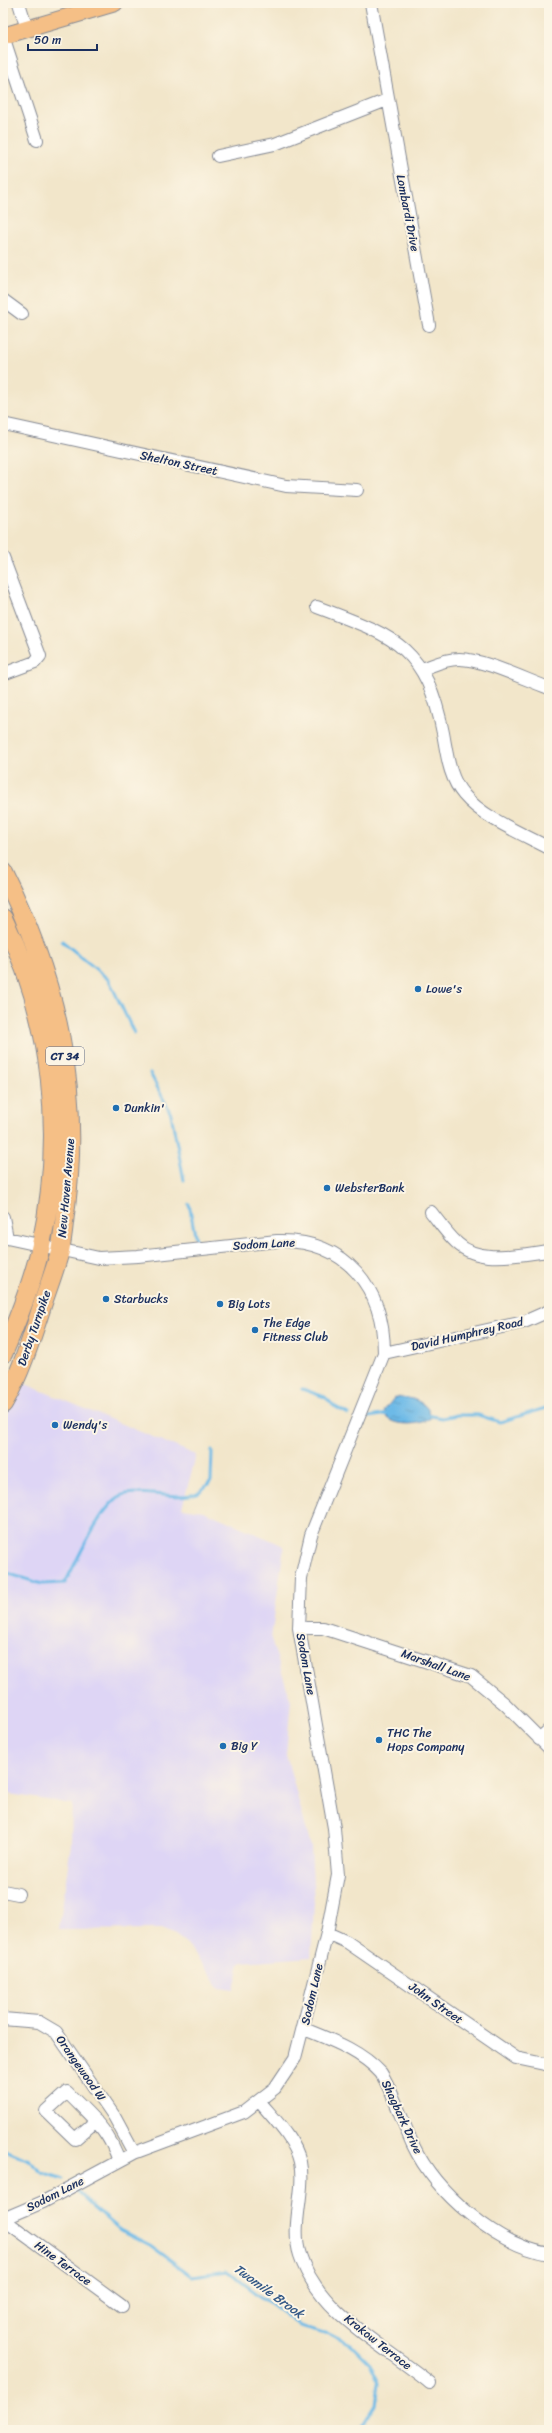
<svg xmlns="http://www.w3.org/2000/svg" width="552" height="2433" font-family="Sriracha,sans-serif">
  <style>
    .built { fill: #ded5f5 }
    .water { fill: url(#water-ripples); stroke: #4474a2 }
    .lines { fill: none; stroke-linecap: round; stroke-linejoin: round }
    .stream { stroke: #6dbae7; stroke-width: 3 }
    .minor-casing { stroke: #868a94; stroke-width: 14 }
    .major-casing { stroke: #868a94; stroke-width: 18 }
    .highway-casing { stroke: #868a94; stroke-width: 20 }
    .minor { stroke: #fff; stroke-width: 12 }
    .major { stroke: #f5bf86; stroke-width: 16 }
    .highway { stroke: #f5bf86; stroke-width: 18 }
    .poi-dot { fill: #1f6fb2; stroke: #fcf5e5; stroke-width: 1.5 }
    .labels { text-anchor: middle; dominant-baseline: central; stroke-width: 4; stroke-linejoin: round; paint-order: stroke }
    .shield { fill: #fcf5e5; stroke: #5e6a86; stroke-width: 1 }
    .shield-label { font-size: 11px; font-weight: bold; fill: #1b2f5e }
    .street-label { font-size: 12px; fill: #1b2f5e; stroke: #fcf5e5 }
    .poi-label { font-size: 12px; fill: #1b2f5e; stroke: #fcf5e5; text-anchor: start }
    .water-label { font-size: 13px; font-style: italic; fill: #345987; stroke: #fcf5e5 }
  </style>
  <defs>
    <pattern id="water-ripples" width="26" height="14" patternUnits="userSpaceOnUse"><rect width="26" height="14" fill="#6dbae7"/><path d="M2 4q2-2 4 0t4 0M15 11q2-2 4 0t4 0" fill="none" stroke="#5998be"/></pattern>
  </defs>
  <rect width="100%" height="100%" fill="#fcf5e5"/>
  <filter id="ink" filterUnits="userSpaceOnUse"><feTurbulence type="fractalNoise" baseFrequency=".025" numOctaves="2"/><feDisplacementMap in="SourceGraphic" scale="8" xChannelSelector="R" yChannelSelector="G"/><feConvolveMatrix kernelMatrix="1 2 1 2 8 2 1 2 1" color-interpolation-filters="sRGB"/></filter>
  <filter id="wash" filterUnits="userSpaceOnUse"><feTurbulence type="fractalNoise" baseFrequency=".012" numOctaves="4" result="noise"/><feDisplacementMap in="SourceGraphic" scale="16" xChannelSelector="R" yChannelSelector="G"/><feGaussianBlur stdDeviation="0.9" result="paint"/><feColorMatrix in="noise" values="0 0 0 0 0 0 0 0 0 0 0 0 0 0 0 0 0 1.4 0 .05"/><feComposite in="paint" operator="in"/></filter>
  <g filter="url(#wash)">
    <rect width="100%" height="100%" fill="#f2e6ca"/>
    <!-- built -->
    <path class="built" d="M 23,1383 L 196,1455 L 182,1508 L 204,1511 L 284,1546 L 271,1639 L 291,1701 L 286,1755 L 311,1847 L 314,1903 L 311,1957 L 240,1962 L 234,1990 L 220,1988 L 187,1944 L 174,1934 L 162,1929 L 59,1930 L 71,1844 L 72,1804 L 3,1793 L 3,1421 Z"/>
    <!-- water -->
    <path class="water" d="M 394,1398 C 407,1395 432,1402 430,1419 C 418,1426 387,1427 384,1411 Z"/>
    <g class="lines">
      <!-- stream -->
      <path class="stream" d="M 62,941 L 109,980 L 134,1033
        M 150,1073 L 171,1114 L 184,1180
        M 189,1204 L 196,1240
        M 302,1389 L 325,1397 L 334,1406 L 348,1414
        M 427,1415 L 442,1418 L 457,1415 L 478,1415 L 500,1422 L 549,1407
        M 369,1417 L 388,1414
        M 3,1572 L 42,1584 L 65,1583 C 78,1559 96,1516 116,1499 C 130,1485 177,1502 197,1493 C 202,1491 207,1485 211,1481 L 212,1450
        M 3,2149 L 29,2160 L 43,2173 L 63,2180
        M 76,2191 L 120,2230 L 150,2245 L 192,2276 L 227,2271 L 300,2326 L 329,2334 L 351,2345 L 370,2364 L 379,2383 L 376,2405 L 360,2430"/>
    </g>
  </g>
  <g filter="url(#ink)">
    <g class="lines">
      <!-- minor casing -->
      <g class="minor-casing">
        <path id="minor" d="M 19,3 L 27,29
          M 371,3 L 429,325
          M 3,36 L 37,140
          M 218,156 L 275,144 L 387,100
          M 3,300 L 22,314
          M 3,424 L 286,486 L 357,490
          M 3,558 L 40,656 L 35,662 L 3,674
          M 317,607 C 393,636 426,645 443,733 C 447,754 449,778 464,795 C 483,818 523,834 549,848
          M 422,669 C 434,665 445,659 458,659 C 481,658 526,680 549,688
          M 431,1212 C 439,1222 447,1234 457,1243 C 480,1265 520,1254 549,1251
          M 3,1217 L 7,1238 L 99,1258 L 138,1256 L 277,1241 C 346,1239 384,1288 384,1353 L 311,1535 L 301,1578 L 299,1628 L 334,1828 L 338,1875 L 327,1933 L 295,2058 L 275,2088 L 244,2112 L 134,2153 L 43,2202 L 3,2219
          M 384,1353 L 524,1322 L 549,1311
          M 299,1628 L 323,1628 L 471,1676 L 505,1704 L 549,1748
          M 539,1739 L 549,1730
          M 3,1891 L 18,1894
          M 327,1933 L 347,1942 L 516,2058 L 549,2065
          M 3,2019 L 39,2022 L 56,2032 L 114,2116 L 134,2153
          M 304,2029 C 331,2040 360,2050 381,2073 C 395,2096 402,2121 413,2145 C 436,2193 496,2245 549,2254
          M 260,2102 C 274,2119 295,2139 300,2162 C 306,2192 290,2225 300,2255 C 319,2314 385,2346 430,2383
          M 96,2121 L 75,2139 L 46,2111 L 67,2092 C 90,2116 108,2128 119,2161
          M 3,2219 L 122,2306"/>
      </g>
      <!-- major casing -->
      <g class="major-casing">
        <path id="major" d="M 3,36 L 115,3"/>
      </g>
      <!-- highway casing -->
      <g class="highway-casing">
        <path id="highway" d="M 3,872 C 56,978 81,1087 66,1206 C 64,1221 63,1236 60,1251 C 55,1270 47,1290 41,1309 C 31,1340 20,1375 3,1404
          M 3,918 C 53,1019 65,1136 41,1245 C 33,1282 18,1319 3,1354"/>
      </g>
      <!-- minor -->
      <use href="#minor" class="minor"/>
      <!-- major -->
      <use href="#major" class="major"/>
      <!-- highway -->
      <use href="#highway" class="highway"/>
    </g>
  </g>
  <!-- markers -->
  <g class="poi-dot">
    <circle cx="418" cy="989" r="4"/>
    <circle cx="116" cy="1108" r="4"/>
    <circle cx="327" cy="1188" r="4"/>
    <circle cx="106" cy="1299" r="4"/>
    <circle cx="220" cy="1304" r="4"/>
    <circle cx="255" cy="1330" r="4"/>
    <circle cx="55" cy="1425" r="4"/>
    <circle cx="379" cy="1740" r="4"/>
    <circle cx="223" cy="1746" r="4"/>
  </g>
  <g class="labels">
    <!-- shield labels -->
    <rect class="shield" x="46" y="1047" width="38" height="18" rx="3"/>
    <g class="shield-label">
      <text x="65" y="1056">CT 34</text>
    </g>
    <!-- street labels -->
    <g class="street-label">
      <text transform="translate(408 213) rotate(79)">Lombardi Drive</text>
      <text transform="translate(179 463) rotate(12)">Shelton Street</text>
      <text transform="translate(66 1188) rotate(-85)">New Haven Avenue</text>
      <text transform="translate(264 1244) rotate(-3)">Sodom Lane</text>
      <text transform="translate(34 1328) rotate(-71)">Derby Turnpike</text>
      <text transform="translate(467 1334) rotate(-13)">David Humphrey Road</text>
      <text transform="translate(306 1664) rotate(80)">Sodom Lane</text>
      <text transform="translate(436 1665) rotate(20)">Marshall Lane</text>
      <text transform="translate(312 1994) rotate(-77)">Sodom Lane</text>
      <text transform="translate(436 2003) rotate(35)">John Street</text>
      <text transform="translate(81 2068) rotate(55)">Orangewood W</text>
      <text transform="translate(402 2117) rotate(65)">Shagbark Drive</text>
      <text transform="translate(55 2194) rotate(-27)">Sodom Lane</text>
      <text transform="translate(63 2263) rotate(36)">Hine Terrace</text>
      <text transform="translate(378 2342) rotate(38)">Krakow Terrace</text>
    </g>
    <!-- poi labels -->
    <g class="poi-label">
      <text x="426" y="989">Lowe's</text>
      <text x="124" y="1108">Dunkin'</text>
      <text x="335" y="1188">WebsterBank</text>
      <text x="114" y="1299">Starbucks</text>
      <text x="228" y="1304">Big Lots</text>
      <text x="263" y="1323">The Edge<tspan x="263" dy="14">Fitness Club</tspan></text>
      <text x="63" y="1425">Wendy's</text>
      <text x="387" y="1733">THC The<tspan x="387" dy="14">Hops Company</tspan></text>
      <text x="231" y="1746">Big Y</text>
    </g>
    <!-- water labels -->
    <g class="water-label">
      <text transform="translate(269 2291) rotate(36)">Twomile Brook</text>
    </g>
  </g>
  <!-- margin -->
  <rect width="552" height="2433" fill="none" stroke="#fcf5e5" stroke-width="16"/>
  <!-- scale -->
  <path d="M28 44v6h69v-6" fill="none" stroke="#1b2f5e" stroke-width="2"/>
  <text x="34" y="44" font-size="12" fill="#1b2f5e" stroke="#fcf5e5" stroke-width="3" paint-order="stroke">50 m</text>
</svg>
